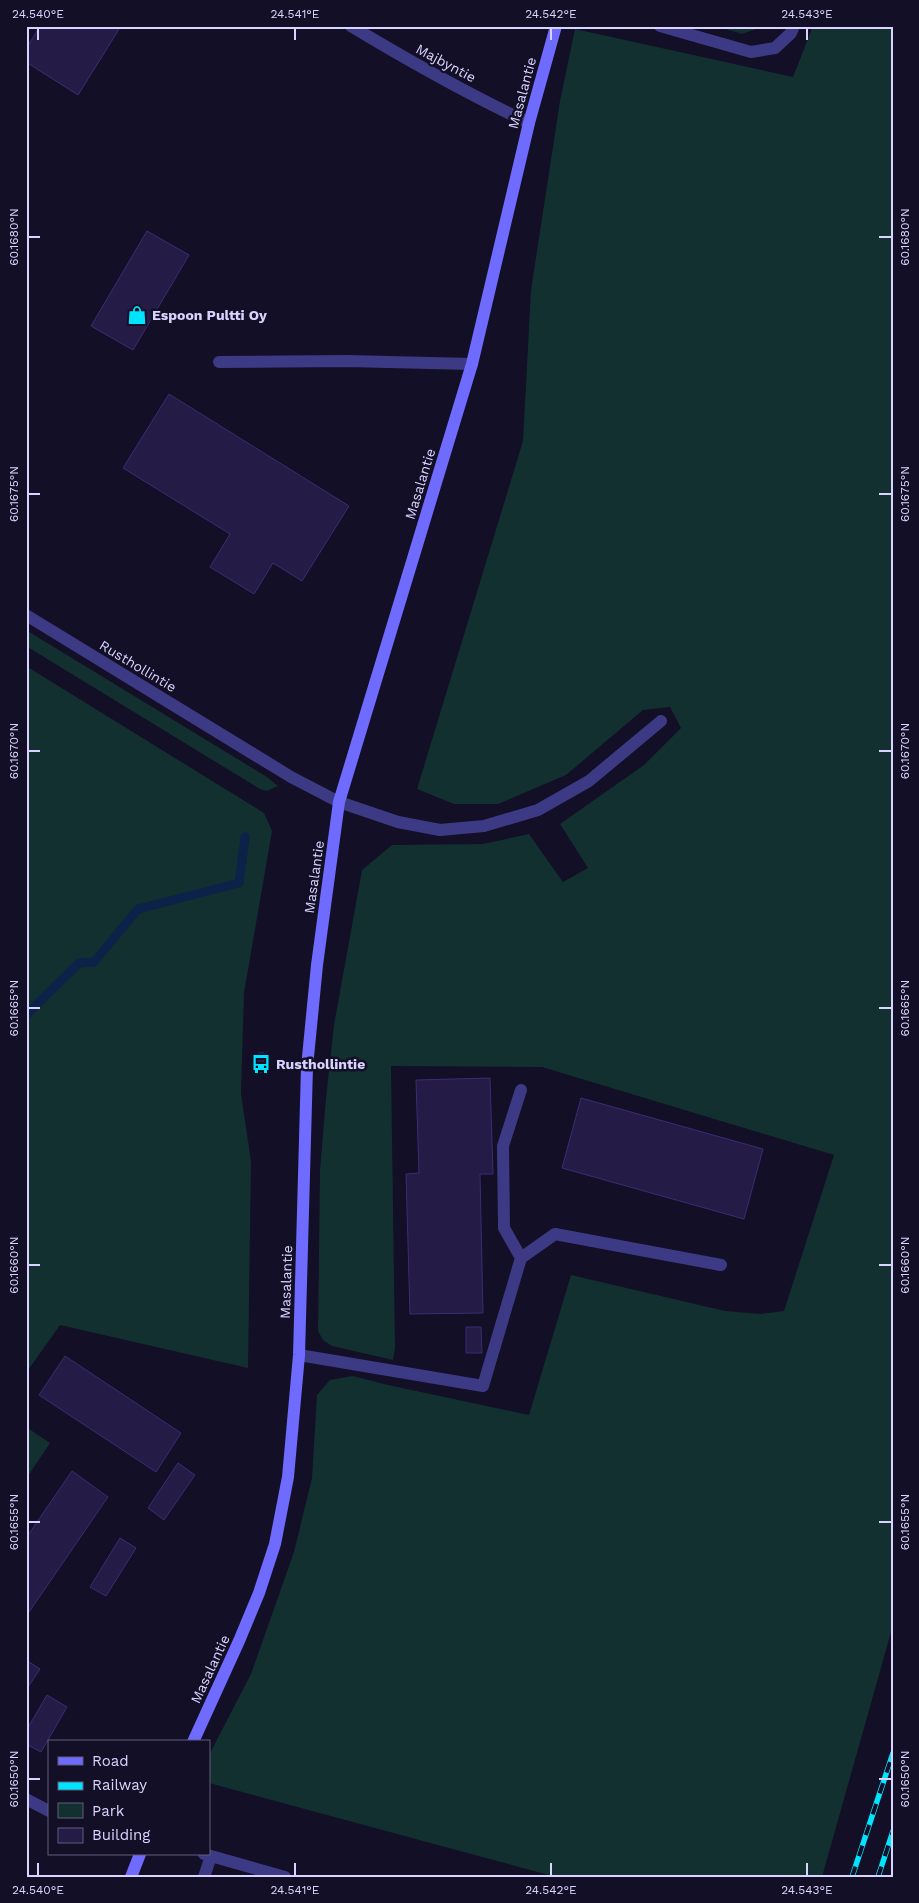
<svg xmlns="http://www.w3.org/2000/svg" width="919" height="1903" font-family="'Work Sans',sans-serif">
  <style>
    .green { fill: #12302f }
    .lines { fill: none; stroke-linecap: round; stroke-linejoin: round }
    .stream { stroke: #0c2248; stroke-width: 9 }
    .building { fill: #241b47; stroke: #3b2d73 }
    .lane { stroke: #3d3a85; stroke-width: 12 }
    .street { stroke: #3d3a85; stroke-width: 12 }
    .secondary { stroke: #6f6bff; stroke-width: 12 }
    .rail-casing { stroke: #00e5ff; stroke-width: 5.5 }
    .rail { stroke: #130f26; stroke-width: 4; stroke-dasharray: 11; stroke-linecap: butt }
    .ticks { fill: none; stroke: #d9d4ff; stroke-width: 2 }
    .labels { text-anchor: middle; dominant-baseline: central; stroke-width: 5; stroke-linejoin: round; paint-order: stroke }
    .street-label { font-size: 14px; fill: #d9d4ff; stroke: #130f26 }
    .poi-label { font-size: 14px; font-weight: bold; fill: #d9d4ff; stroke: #130f26; text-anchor: start }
    .neatline { fill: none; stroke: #d9d4ff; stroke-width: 2 }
    .ticks-label { font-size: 12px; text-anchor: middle; fill: #d9d4ff }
  </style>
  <rect width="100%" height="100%" fill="#130f26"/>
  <!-- green -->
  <path class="green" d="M 716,26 L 765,26 L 742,34 Z
    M 813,26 L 893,26 L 893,1625 L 822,1877 L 556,1877 L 209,1783 L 209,1755 L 251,1674 L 294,1552 L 312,1478 L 317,1395 L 330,1380 L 353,1376 L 388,1385 L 529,1415 L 571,1275 L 725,1311 L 761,1314 L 784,1311 L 834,1155 L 542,1067 L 391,1066 L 395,1348 L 393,1360 L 332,1346 L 323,1340 L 318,1331 L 320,1171 L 326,1098 L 334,1025 L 362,870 L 392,845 L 483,844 L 529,834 L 563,882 L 588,868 L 560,824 L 644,765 L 681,728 L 670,707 L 643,710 L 566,775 L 498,804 L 454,804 L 417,789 L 523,441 L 531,290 L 560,101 L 575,29 L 793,77 Z
    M 26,630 L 267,777 L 278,786 L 267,791 L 260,789 L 26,646 Z
    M 26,666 L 264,813 L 272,831 L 244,993 L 241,1094 L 251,1161 L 248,1368 L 60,1325 L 26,1373 Z
    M 26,1427 L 50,1443 L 26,1479 Z"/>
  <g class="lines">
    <!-- stream -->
    <path class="stream" d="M 26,1015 L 79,963 L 94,962 L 138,909 L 239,883 L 245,837"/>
  </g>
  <!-- building -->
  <path class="building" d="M 40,26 L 121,26 L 78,95 L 26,62 L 26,49 Z
    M 147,231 L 189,255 L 133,350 L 91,326 Z
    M 169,394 L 349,506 L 302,581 L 273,563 L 254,594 L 210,567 L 230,534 L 123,468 Z
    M 258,1053 L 264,1053 L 264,1072 L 258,1072 Z
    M 490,1078 L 493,1174 L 480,1174 L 483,1313 L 410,1314 L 406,1174 L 419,1173 L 416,1080 Z
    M 581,1098 L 763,1149 L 744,1219 L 562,1168 Z
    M 466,1327 L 481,1327 L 482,1353 L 466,1353 Z
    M 65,1356 L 181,1433 L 156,1472 L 39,1395 Z
    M 178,1463 L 195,1475 L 164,1520 L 148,1508 Z
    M 72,1471 L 108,1497 L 29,1612 L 26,1610 L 26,1538 Z
    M 120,1538 L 136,1548 L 106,1596 L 90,1587 Z
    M 26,1660 L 40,1669 L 26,1690 Z
    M 47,1695 L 67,1707 L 41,1752 L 26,1744 L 26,1731 Z"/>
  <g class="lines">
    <!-- lane -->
    <path class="lane" d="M 660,26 L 751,52 L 775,48 L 791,33 L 794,26
      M 219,362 L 347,361 L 472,364
      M 339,802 L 398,822 L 440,830 L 484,826 L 538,810 L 589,781 L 661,721
      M 521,1258 L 504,1228 L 503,1146 L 521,1090
      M 299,1355 L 483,1386 L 521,1258 L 555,1234 L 721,1265
      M 204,1854 L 211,1856 L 204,1877
      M 211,1856 L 285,1877"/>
    <!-- street -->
    <path class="street" d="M 351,26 C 409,61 468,94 529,123
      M 26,615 L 291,777 L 339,802
      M 26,1799 L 49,1811"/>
    <!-- secondary -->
    <path class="secondary" d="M 193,1742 L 239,1641 L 259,1593 L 275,1544 L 288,1477 L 299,1355 L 307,1067 L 317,965 L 339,802 L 472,364 L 529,123 L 556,26
      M 131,1877 L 140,1854"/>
    <!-- rail casing -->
    <g class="rail-casing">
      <path id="rail" d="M 852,1877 L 893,1753
        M 878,1877 L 893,1831"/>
    </g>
    <!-- rail -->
    <use href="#rail" class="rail"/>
  </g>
  <!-- ticks -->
  <path class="ticks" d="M 38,28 L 38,40M 295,28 L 295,40M 551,28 L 551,40M 807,28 L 807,40M 28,237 L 40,237M 879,237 L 892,237M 28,494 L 40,494M 879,494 L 892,494M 28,751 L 40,751M 879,751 L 892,751M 28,1008 L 40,1008M 879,1008 L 892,1008M 28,1265 L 40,1265M 879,1265 L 892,1265M 28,1522 L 40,1522M 879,1522 L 892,1522M 28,1779 L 40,1779M 879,1779 L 892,1779M 38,1863 L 38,1876M 295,1863 L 295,1876M 551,1863 L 551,1876M 807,1863 L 807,1876"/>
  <!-- icons -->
  <defs>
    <g id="shop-bare" transform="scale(1.5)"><path d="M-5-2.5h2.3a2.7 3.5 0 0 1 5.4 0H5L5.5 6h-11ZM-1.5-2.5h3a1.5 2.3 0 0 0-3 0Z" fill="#00e5ff" stroke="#130f26" stroke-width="2.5" paint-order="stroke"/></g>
    <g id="bus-bare" transform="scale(1.5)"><path d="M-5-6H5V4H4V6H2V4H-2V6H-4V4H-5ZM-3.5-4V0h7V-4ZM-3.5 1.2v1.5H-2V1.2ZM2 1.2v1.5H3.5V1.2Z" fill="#00e5ff" stroke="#130f26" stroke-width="2.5" paint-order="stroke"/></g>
  </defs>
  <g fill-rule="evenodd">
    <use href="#shop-bare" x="137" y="315"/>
    <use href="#bus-bare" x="261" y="1064"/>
  </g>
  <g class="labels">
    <!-- street labels -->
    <g class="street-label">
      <text transform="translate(446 63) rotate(28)">Majbyntie</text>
      <text transform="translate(522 93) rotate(-75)">Masalantie</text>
      <text transform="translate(420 484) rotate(-73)">Masalantie</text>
      <text transform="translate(138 666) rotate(31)">Rusthollintie</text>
      <text transform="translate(314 877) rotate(-82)">Masalantie</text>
      <text transform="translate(286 1282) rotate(-88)">Masalantie</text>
      <text transform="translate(210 1669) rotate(-65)">Masalantie</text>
    </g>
    <!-- poi labels -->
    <g class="poi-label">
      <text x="152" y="315">Espoon Pultti Oy</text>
      <text x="276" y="1064">Rusthollintie</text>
    </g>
  </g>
  <!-- border -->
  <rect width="919" height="1903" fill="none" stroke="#130f26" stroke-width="55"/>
  <!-- legend -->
  <rect x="48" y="1740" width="162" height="115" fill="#130f26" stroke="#625e7d"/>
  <rect x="58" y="1757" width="25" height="8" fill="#6f6bff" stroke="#625e7d"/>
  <text x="92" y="1766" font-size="15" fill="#d9d4ff">Road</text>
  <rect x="58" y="1782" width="25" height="8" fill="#00e5ff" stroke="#625e7d"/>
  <text x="92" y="1790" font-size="15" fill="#d9d4ff">Railway</text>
  <rect x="58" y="1803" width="25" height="15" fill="#12302f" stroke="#625e7d"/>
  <text x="92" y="1816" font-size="15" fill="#d9d4ff">Park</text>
  <rect x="58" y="1828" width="25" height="15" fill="#241b47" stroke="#625e7d"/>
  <text x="92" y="1840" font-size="15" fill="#d9d4ff">Building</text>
  <rect x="28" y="28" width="864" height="1848" class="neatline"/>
  <g class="ticks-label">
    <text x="38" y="18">24.540°E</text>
    <text x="295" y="18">24.541°E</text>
    <text x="551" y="18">24.542°E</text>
    <text x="807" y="18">24.543°E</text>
    <text transform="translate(14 237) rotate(-90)" y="4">60.1680°N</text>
    <text transform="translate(905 237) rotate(-90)" y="4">60.1680°N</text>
    <text transform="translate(14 494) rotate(-90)" y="4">60.1675°N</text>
    <text transform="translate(905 494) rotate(-90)" y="4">60.1675°N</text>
    <text transform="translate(14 751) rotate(-90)" y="4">60.1670°N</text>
    <text transform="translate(905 751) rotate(-90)" y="4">60.1670°N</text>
    <text transform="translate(14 1008) rotate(-90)" y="4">60.1665°N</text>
    <text transform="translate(905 1008) rotate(-90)" y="4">60.1665°N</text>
    <text transform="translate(14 1265) rotate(-90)" y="4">60.1660°N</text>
    <text transform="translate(905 1265) rotate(-90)" y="4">60.1660°N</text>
    <text transform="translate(14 1522) rotate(-90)" y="4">60.1655°N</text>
    <text transform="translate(905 1522) rotate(-90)" y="4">60.1655°N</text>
    <text transform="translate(14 1779) rotate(-90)" y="4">60.1650°N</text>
    <text transform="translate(905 1779) rotate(-90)" y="4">60.1650°N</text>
    <text x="38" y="1894">24.540°E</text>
    <text x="295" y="1894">24.541°E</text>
    <text x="551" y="1894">24.542°E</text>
    <text x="807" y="1894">24.543°E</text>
  </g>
</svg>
